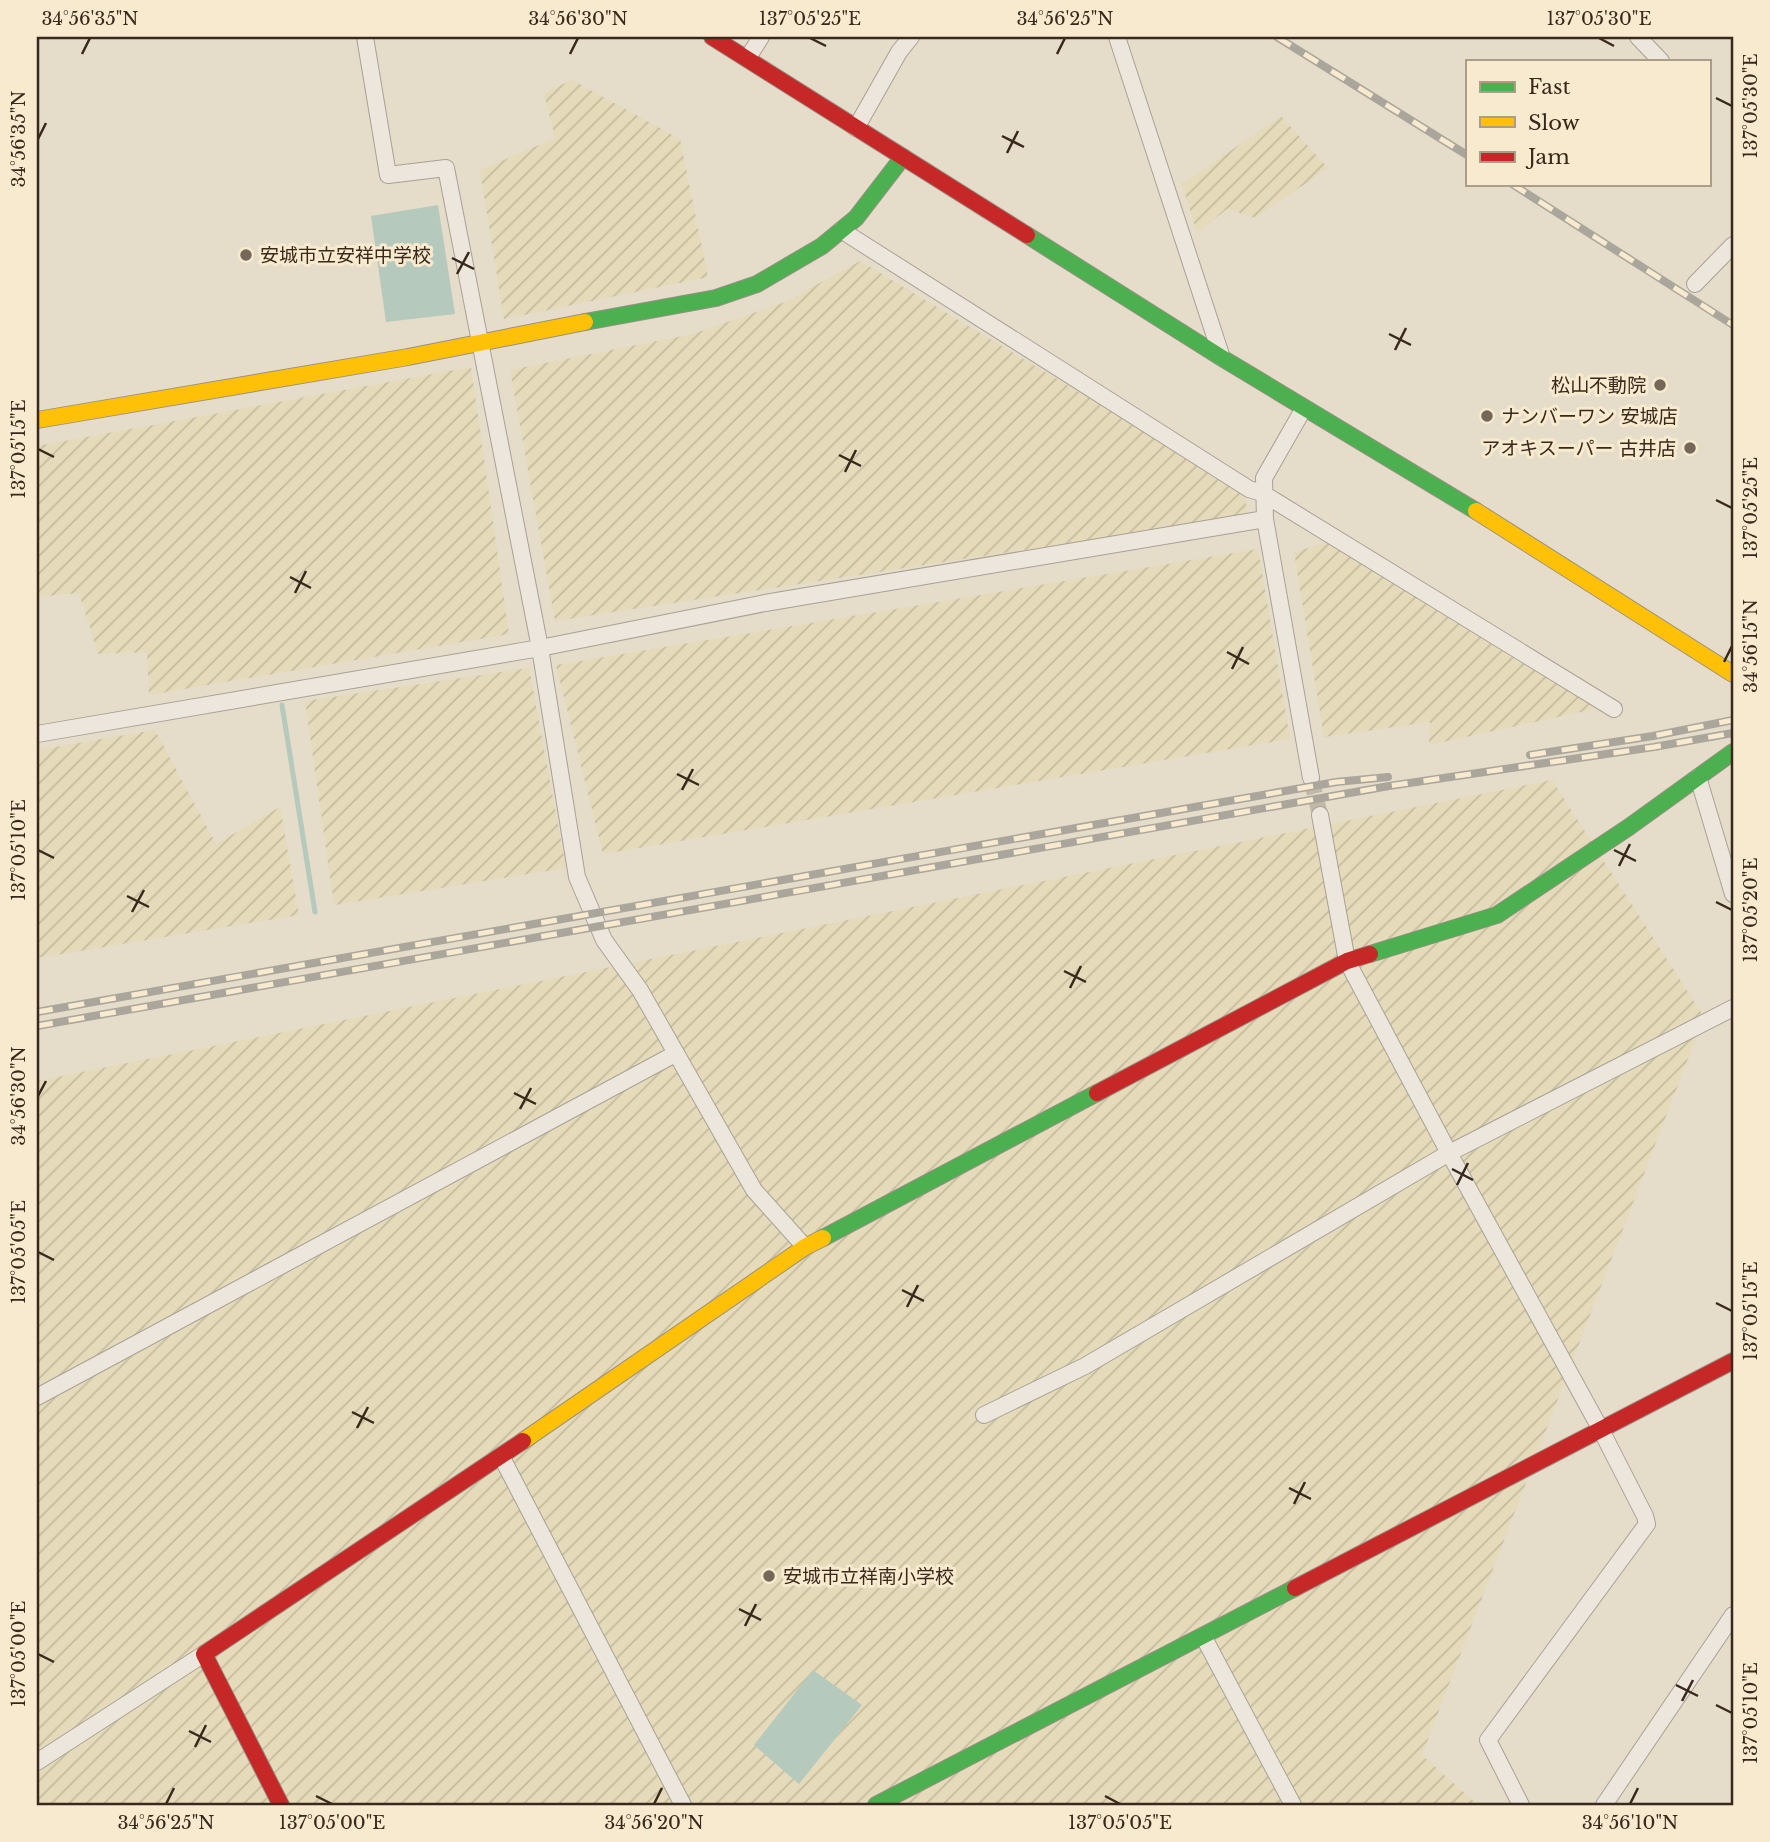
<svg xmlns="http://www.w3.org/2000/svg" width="1770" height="1842" font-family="'Libre Baskerville','Noto Sans JP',serif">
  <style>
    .farmland { fill: url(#farmland-furrows) }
    .water { fill: #b6c9bd }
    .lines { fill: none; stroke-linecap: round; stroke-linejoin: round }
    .stream { stroke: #b6c9bd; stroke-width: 5 }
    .street-tunnel { stroke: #c2b8a7; stroke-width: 16; stroke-dasharray: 16 8; stroke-linecap: butt }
    .street-casing { stroke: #a9a194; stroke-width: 18 }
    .fast-casing { stroke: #999084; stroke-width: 18 }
    .slow-casing { stroke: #999084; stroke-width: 18 }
    .jam-casing { stroke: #999084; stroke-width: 18 }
    .street { stroke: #ece6dc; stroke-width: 16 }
    .fast { stroke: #4caf50; stroke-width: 16 }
    .slow { stroke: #ffc107; stroke-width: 16 }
    .jam { stroke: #c62828; stroke-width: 16 }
    .rail-casing { stroke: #aba69c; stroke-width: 8 }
    .rail { stroke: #f7eacf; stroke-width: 5; stroke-dasharray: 16; stroke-linecap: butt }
    .ticks { fill: none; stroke: #38291c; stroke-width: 2.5 }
    .poi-dot { fill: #756859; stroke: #f7eacf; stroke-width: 2.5 }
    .labels { text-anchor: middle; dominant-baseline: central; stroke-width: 6; stroke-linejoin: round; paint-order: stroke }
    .poi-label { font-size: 19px; fill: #38291c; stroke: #f7eacf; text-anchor: start }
    .neatline { fill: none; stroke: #38291c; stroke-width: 2.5 }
    .ticks-label { font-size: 18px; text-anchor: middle; fill: #38291c }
  </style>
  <defs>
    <pattern id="farmland-furrows" width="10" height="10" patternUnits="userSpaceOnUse" patternTransform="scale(1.75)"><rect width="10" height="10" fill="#e5dbba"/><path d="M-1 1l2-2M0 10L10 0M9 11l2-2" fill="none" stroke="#c5bc9f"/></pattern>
  </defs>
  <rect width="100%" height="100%" fill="#e5dcca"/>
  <!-- farmland -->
  <path class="farmland" d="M 572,80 L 680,139 L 708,277 L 504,319 L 480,170 L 555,138 L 544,93 Z
    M 1281,116 L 1328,168 L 1255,218 L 1227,209 L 1197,233 L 1182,184 Z
    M 860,261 L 1244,491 L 1248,516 L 555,621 L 510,370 L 693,334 L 785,302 Z
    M 471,367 L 509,634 L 149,695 L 147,652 L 98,654 L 79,593 L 37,597 L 37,446 Z
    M 1335,540 L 1599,708 L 1429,745 L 1430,722 L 1324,737 L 1294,552 Z
    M 1258,549 L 1290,739 L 603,854 L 556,665 Z
    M 529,668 L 566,868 L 334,905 L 305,701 Z
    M 155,730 L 216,844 L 280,807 L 299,915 L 37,958 L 37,750 Z
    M 1552,780 L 1704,1017 L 1422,1755 L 1478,1805 L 37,1805 L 37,1081 Z"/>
  <!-- water -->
  <path class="water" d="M 438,205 L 455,314 L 386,322 L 371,216 Z
    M 813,1670 L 862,1705 L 799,1784 L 754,1745 Z"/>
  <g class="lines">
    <!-- stream -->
    <path class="stream" d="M 282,705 L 315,912"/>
    <!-- street-tunnel -->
    <path class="street-tunnel" d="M 1311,778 L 1320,815"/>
    <!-- street casing -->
    <g class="street-casing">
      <path id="street" d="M 365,37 L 388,175 L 446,168 L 540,648 L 577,877 L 604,940 L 640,990 L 754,1190 L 805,1247
        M 1117,37 L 1222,358
        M 1638,37 L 1661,61
        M 747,59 L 761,37
        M 856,128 L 899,52 L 911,37
        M 841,230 L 1249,489 L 1262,493 L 1614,709
        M 1695,284 L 1733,245
        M 1304,408 L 1264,478 L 1265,519 L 1311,778
        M 37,734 L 540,648 L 765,603 L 1265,519
        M 1698,777 L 1733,894
        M 1320,815 L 1347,961 L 1449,1153 L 1601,1430 L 1645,1516 L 1647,1524 L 1488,1740 L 1521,1805
        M 37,1397 L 675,1054
        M 984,1415 L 1085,1366 L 1449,1153 L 1733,1008
        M 501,1456 L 683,1805
        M 1203,1636 L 1293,1805
        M 37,1762 L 204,1654
        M 1604,1805 L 1733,1615"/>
    </g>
    <!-- fast casing -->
    <g class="fast-casing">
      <path id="fast" d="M 1027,235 L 1222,358 L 1476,511
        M 585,322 L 716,298 L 757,284 L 822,246 L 856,218 L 903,157
        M 1370,954 L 1497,915 L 1629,827 L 1733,752
        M 823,1238 L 1097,1093
        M 876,1805 L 1295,1588"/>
    </g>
    <!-- slow casing -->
    <g class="slow-casing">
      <path id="slow" d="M 37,420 L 408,357 L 585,322
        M 1476,511 L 1733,674
        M 523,1441 L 805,1247 L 823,1238"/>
    </g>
    <!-- jam casing -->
    <g class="jam-casing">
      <path id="jam" d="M 712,37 L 1027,235
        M 1097,1093 L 1347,961 L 1370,954
        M 1295,1588 L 1733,1361
        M 281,1805 L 204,1654 L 523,1441"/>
    </g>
    <!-- street -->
    <use href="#street" class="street"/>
    <!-- fast -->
    <use href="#fast" class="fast"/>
    <!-- slow -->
    <use href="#slow" class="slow"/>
    <!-- jam -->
    <use href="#jam" class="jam"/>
    <!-- rail casing -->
    <g class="rail-casing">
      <path id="rail" d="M 1277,37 L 1467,155
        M 1512,184 L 1733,325
        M 1530,755 L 1653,736 L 1733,720
        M 37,1012 L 1336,782 L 1388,777
        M 37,1026 L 1389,786 L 1654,747 L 1733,733"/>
    </g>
    <!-- rail -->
    <use href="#rail" class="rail"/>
  </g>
  <!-- ticks -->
  <path class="ticks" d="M 810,38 L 826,46M 1599,38 L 1614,46M 82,54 L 90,38M 570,54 L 578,38M 1057,54 L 1065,38M 1716,98 L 1732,106M 1002,136 L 1024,147M 38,139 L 46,123M 1007,153 L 1018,131M 452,258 L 474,269M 457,274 L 469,252M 1389,334 L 1411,345M 1395,350 L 1406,328M 38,449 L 54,457M 839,455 L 861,466M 845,472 L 856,450M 1716,500 L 1732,508M 290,577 L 311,588M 295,593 L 306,571M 1227,652 L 1249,664M 1724,662 L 1732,646M 1232,669 L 1243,647M 677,774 L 699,785M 682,790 L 693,769M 38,850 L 54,858M 1614,850 L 1636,861M 1619,866 L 1630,844M 127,896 L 149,907M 1716,902 L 1732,910M 132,912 L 144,890M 1064,971 L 1086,982M 1070,988 L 1081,966M 514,1093 L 536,1104M 38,1096 L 46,1081M 520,1109 L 531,1088M 1452,1169 L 1473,1180M 1457,1185 L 1468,1163M 38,1252 L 54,1260M 902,1290 L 924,1301M 1716,1303 L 1732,1311M 907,1307 L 918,1285M 352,1412 L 374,1423M 357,1428 L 368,1407M 1289,1488 L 1311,1499M 1294,1504 L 1305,1482M 739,1609 L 761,1620M 745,1626 L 756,1604M 38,1654 L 54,1662M 1676,1685 L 1698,1696M 1682,1701 L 1693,1680M 1716,1705 L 1732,1713M 189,1731 L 211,1742M 195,1747 L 206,1725M 316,1796 L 332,1804M 1105,1796 L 1120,1804M 166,1804 L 174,1788M 654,1804 L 662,1788M 1630,1804 L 1638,1788"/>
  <!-- markers -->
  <g class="poi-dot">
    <circle cx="246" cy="255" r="7"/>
    <circle cx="1660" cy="385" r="7"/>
    <circle cx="1487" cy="416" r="7"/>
    <circle cx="1690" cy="448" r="7"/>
    <circle cx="769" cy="1576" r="7"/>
  </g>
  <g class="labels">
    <!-- poi labels -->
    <g class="poi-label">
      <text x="260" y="255">安城市立安祥中学校</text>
      <text x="1646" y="385" text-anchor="end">松山不動院</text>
      <text x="1501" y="416">ナンバーワン 安城店</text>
      <text x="1676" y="448" text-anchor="end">アオキスーパー 古井店</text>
      <text x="783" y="1576">安城市立祥南小学校</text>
    </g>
  </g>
  <!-- border -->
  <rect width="1770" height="1842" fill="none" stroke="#f7eacf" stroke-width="77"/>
  <!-- legend -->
  <rect x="1466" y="60" width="245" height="126" fill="#f7eacf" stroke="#ab9d87" stroke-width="2"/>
  <rect x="1480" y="82" width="35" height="10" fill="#4caf50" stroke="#ab9d87" stroke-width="2"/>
  <text x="1528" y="94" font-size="21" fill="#38291c">Fast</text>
  <rect x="1480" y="117" width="35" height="10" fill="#ffc107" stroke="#ab9d87" stroke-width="2"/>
  <text x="1528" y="130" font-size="21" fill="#38291c">Slow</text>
  <rect x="1480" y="152" width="35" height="10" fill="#c62828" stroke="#ab9d87" stroke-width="2"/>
  <text x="1528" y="164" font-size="21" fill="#38291c">Jam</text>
  <rect x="38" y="38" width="1694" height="1766" class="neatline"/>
  <g class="ticks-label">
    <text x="90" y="25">34°56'35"N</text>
    <text x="578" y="25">34°56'30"N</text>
    <text x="810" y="25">137°05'25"E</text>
    <text x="1065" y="25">34°56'25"N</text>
    <text x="1599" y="25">137°05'30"E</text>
    <text transform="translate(1751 106) rotate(-90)" y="6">137°05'30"E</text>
    <text transform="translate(19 139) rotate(-90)" y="6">34°56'35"N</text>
    <text transform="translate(19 449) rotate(-90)" y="6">137°05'15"E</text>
    <text transform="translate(1751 508) rotate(-90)" y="6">137°05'25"E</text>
    <text transform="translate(1751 646) rotate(-90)" y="6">34°56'15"N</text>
    <text transform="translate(19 850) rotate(-90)" y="6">137°05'10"E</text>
    <text transform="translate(1751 910) rotate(-90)" y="6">137°05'20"E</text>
    <text transform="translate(19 1096) rotate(-90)" y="6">34°56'30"N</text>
    <text transform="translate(19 1252) rotate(-90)" y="6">137°05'05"E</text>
    <text transform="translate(1751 1311) rotate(-90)" y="6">137°05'15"E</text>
    <text transform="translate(19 1654) rotate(-90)" y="6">137°05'00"E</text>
    <text transform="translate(1751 1713) rotate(-90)" y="6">137°05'10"E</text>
    <text x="166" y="1829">34°56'25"N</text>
    <text x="332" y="1829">137°05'00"E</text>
    <text x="654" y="1829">34°56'20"N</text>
    <text x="1120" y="1829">137°05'05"E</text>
    <text x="1630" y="1829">34°56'10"N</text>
  </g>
</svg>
